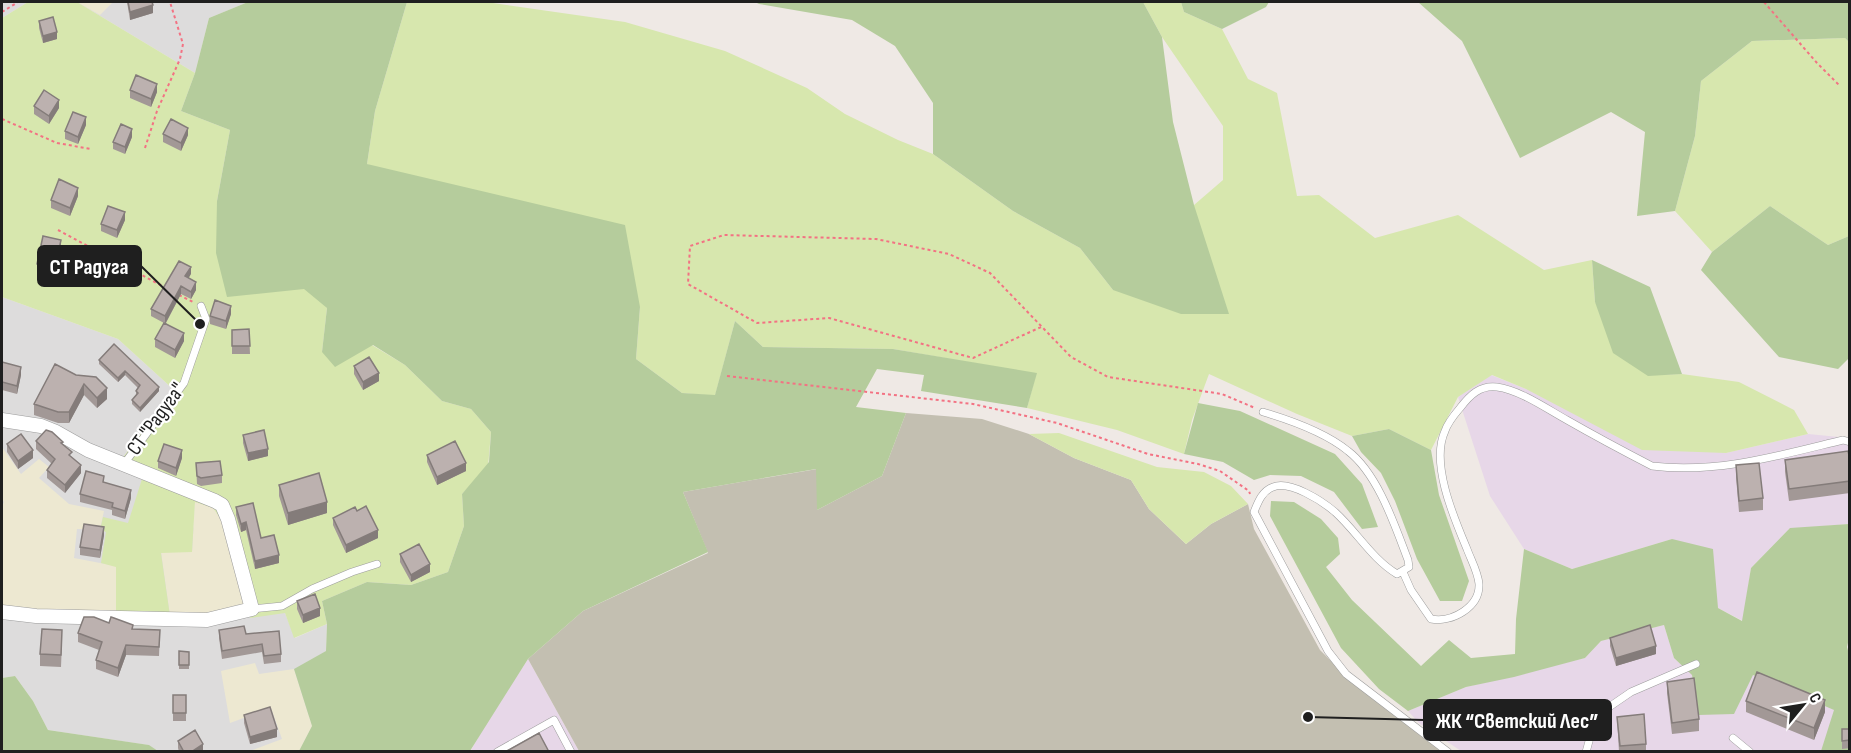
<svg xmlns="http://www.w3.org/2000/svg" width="1851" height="753" font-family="'Sofia Sans Condensed',sans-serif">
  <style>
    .residential { fill: #dddcdc }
    .industrial { fill: #e7d7e8 }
    .construction { fill: #c3bfb1 }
    .farmland { fill: #ede8d1 }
    .grass { fill: #d7e7ae }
    .forest { fill: #b5cc9c }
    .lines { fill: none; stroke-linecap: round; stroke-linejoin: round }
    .service-casing { stroke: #9c9c9c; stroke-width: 8 }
    .minor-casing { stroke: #9c9c9c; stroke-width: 15 }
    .path { stroke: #f37283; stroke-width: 2; stroke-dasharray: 3 3; stroke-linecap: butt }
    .service { stroke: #fff; stroke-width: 7 }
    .minor { stroke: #fff; stroke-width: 14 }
    .wall { fill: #a29896 }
    .shaded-wall { fill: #847c7a }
    .building { fill: #bcb1af; stroke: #847c7a; stroke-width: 1.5 }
    .labels { text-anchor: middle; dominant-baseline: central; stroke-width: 4.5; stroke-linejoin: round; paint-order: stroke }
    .street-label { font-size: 21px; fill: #1f1f1f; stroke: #fff }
    .leader { fill: none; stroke: #1f1f1f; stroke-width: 2 }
    .callout-dot { fill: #1f1f1f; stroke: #fff; stroke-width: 2 }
    .callout { fill: #1f1f1f; stroke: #1f1f1f; stroke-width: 2 }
    .callout-label { font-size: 22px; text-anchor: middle; font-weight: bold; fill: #fff }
  </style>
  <rect width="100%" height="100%" fill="#efe9e5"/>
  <!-- residential -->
  <path class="residential" d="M 2,2 L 28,2 L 2,18 Z
    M 77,2 L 248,2 L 209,18 L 195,73 Z
    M 2,297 L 118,339 L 174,390 L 121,460 L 285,613 L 295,638 L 327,624 L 326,651 L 299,751 L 158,751 L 148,745 L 48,730 L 33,701 L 15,676 L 2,678 Z"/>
  <!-- industrial -->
  <path class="industrial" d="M 1491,375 L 1526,389 L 1726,453 L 1808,434 L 1849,438 L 1849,524 L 1789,529 L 1751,568 L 1743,621 L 1718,608 L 1672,539 L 1572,569 L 1524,549 L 1490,496 L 1458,397 Z
    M 1664,625 L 1674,658 L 1692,674 L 1694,690 L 1753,675 L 1835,710 L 1821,752 L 1461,751 L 1419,723 L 1408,711 L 1466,687 L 1585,658 L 1601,641 Z
    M 528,659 L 579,751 L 470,752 L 483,729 Z"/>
  <!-- construction -->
  <path class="construction" d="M 906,413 L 982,419 L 1029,434 L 1074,458 L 1131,480 L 1149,509 L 1186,544 L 1211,524 L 1248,504 L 1254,529 L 1320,650 L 1352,682 L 1443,751 L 579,751 L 528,659 L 583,611 L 708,553 L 683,492 L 817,469 L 817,510 L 882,476 Z"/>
  <!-- farmland -->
  <path class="farmland" d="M 77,2 L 113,2 L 100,15 Z
    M 2,447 L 21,474 L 39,459 L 49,467 L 39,478 L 69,504 L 104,511 L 100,530 L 77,529 L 74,558 L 116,566 L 116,614 L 2,608 L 2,506 L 4,502 L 2,500 Z
    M 195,501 L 213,508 L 222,521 L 245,605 L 204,616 L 170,616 L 161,552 L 192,552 Z
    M 255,663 L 259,674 L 294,669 L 312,726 L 299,751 L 250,751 L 282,739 L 271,708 L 230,723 L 221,671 Z"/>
  <!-- grass -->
  <path class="grass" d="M 28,2 L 77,2 L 195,73 L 181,111 L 230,130 L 217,201 L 314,288 L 327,308 L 322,352 L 372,345 L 405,365 L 442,401 L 471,409 L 491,432 L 488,467 L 462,494 L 464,526 L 448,572 L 411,585 L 367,582 L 322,601 L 327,624 L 294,638 L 285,613 L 250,618 L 222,521 L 213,508 L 195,502 L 192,552 L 161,553 L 170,616 L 116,614 L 116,567 L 101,563 L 106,532 L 100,530 L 103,517 L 128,523 L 142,479 L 121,460 L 174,390 L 118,339 L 2,297 L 2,18 Z
    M 407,2 L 486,2 L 625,22 L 725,51 L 807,88 L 845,114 L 898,140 L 933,154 L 1013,211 L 1080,248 L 1113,290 L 1194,205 L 1223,180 L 1223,126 L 1162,37 L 1143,2 L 1181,2 L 1184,12 L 1222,29 L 1248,79 L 1277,93 L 1297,196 L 1319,195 L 1375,238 L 1458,215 L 1544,270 L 1592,260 L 1595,302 L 1648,375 L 1682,374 L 1739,382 L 1794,410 L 1808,434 L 1726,453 L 1642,450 L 1526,389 L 1492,375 L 1458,397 L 1431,450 L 1389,429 L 1352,436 L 1297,414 L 1209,374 L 1192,420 L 1184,454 L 1117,430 L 1027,408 L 1036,374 L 893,349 L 763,347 L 735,321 L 715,396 L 682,393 L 636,359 L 640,307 L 367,164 L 375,111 Z
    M 1845,38 L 1849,42 L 1849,236 L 1828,245 L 1770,206 L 1712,252 L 1675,211 L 1695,136 L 1701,81 L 1752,41 Z
    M 1059,433 L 1157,467 L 1204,472 L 1231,486 L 1248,504 L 1211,524 L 1186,544 L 1149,509 L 1131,480 L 1074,458 L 1029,434 Z"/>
  <!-- forest -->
  <path class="forest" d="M 248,2 L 407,2 L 375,111 L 367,164 L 625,225 L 640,307 L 636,359 L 682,393 L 715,395 L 735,321 L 763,347 L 893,349 L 1037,373 L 1027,408 L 921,391 L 924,375 L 877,369 L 856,407 L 906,413 L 882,476 L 817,510 L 816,469 L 683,492 L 708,552 L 583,611 L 528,659 L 470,751 L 299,751 L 312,726 L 294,669 L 326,651 L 327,624 L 322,601 L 367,582 L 411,585 L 448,572 L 464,526 L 462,494 L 489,462 L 491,432 L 471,409 L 442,401 L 405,365 L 373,345 L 335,367 L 322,352 L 327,308 L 304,289 L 227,297 L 216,253 L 217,201 L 230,130 L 181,111 L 195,73 L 209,18 Z
    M 755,2 L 1143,2 L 1162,37 L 1173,122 L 1194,205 L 1229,314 L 1181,314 L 1113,290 L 1080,248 L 1013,211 L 933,154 L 933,103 L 895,46 L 852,20 L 759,4 Z
    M 1181,2 L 1269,2 L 1266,7 L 1222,29 L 1184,12 Z
    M 1418,2 L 1849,2 L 1849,42 L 1845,38 L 1752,41 L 1701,81 L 1695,136 L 1675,211 L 1637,216 L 1645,132 L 1611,112 L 1520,158 L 1462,41 Z
    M 1770,206 L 1828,245 L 1849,236 L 1849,358 L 1838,369 L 1779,357 L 1701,270 L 1712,252 Z
    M 1592,260 L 1650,287 L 1682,374 L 1648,376 L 1613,353 L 1595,302 Z
    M 1198,403 L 1240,411 L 1335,454 L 1362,484 L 1378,527 L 1362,529 L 1334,492 L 1301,476 L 1270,475 L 1254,480 L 1223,462 L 1184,454 Z
    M 1389,429 L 1431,450 L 1439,495 L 1469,581 L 1462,601 L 1440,601 L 1417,559 L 1395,501 L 1381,473 L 1361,452 L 1352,436 Z
    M 1271,501 L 1294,502 L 1321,519 L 1338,538 L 1340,554 L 1326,567 L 1352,600 L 1421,666 L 1449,640 L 1471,658 L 1515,654 L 1516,619 L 1524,549 L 1572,569 L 1672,539 L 1713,549 L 1718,608 L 1742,621 L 1751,568 L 1790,528 L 1849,524 L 1850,634 L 1847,647 L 1850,658 L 1849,751 L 1821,751 L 1834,710 L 1753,675 L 1734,714 L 1698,715 L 1692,675 L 1674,658 L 1664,625 L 1601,641 L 1585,658 L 1514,677 L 1466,687 L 1408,711 L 1379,689 L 1341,648 L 1270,516 Z
    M 15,676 L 33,701 L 48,730 L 149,745 L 158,751 L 2,751 L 2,678 Z"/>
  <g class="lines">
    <!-- service casing -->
    <g class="service-casing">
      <path id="service" d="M 1263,412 C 1290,420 1326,433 1348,451 C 1378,474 1395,526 1408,560 L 1409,567 L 1397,574 C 1372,559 1357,532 1335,512 C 1322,501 1290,480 1273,487 C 1262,491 1258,502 1254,512 L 1328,651 L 1346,674 L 1448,752
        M 124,464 L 184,383 L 206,319 L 201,306
        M 1403,572 L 1411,590 L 1431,619 C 1452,623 1480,607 1479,584 C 1478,572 1471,560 1467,549 C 1454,518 1430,463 1445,431 C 1448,422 1454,415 1460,408 C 1470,395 1480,385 1497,387 C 1520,390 1547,409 1567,420 C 1595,436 1623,451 1652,466 C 1717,474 1781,455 1843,440 L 1850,442
        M 252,609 L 282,606 L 312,589 L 352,572 L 377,564
        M 1733,738 L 1750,752
        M 497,752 L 554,720 L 571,752
        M 1586,752 L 1596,716 L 1631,692 L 1696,664"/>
    </g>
    <!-- minor casing -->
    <g class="minor-casing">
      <path id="minor" d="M 2,420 L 41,426 L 56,432 L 88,450 L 215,501 L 222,505 L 228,519 L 252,609 L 207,620 L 36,616 L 2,612"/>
    </g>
    <!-- path -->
    <path class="path" d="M 1764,2 L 1817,63 L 1839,85
      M 2,12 L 18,2
      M 2,119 L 57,143 L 91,149
      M 145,148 L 157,111 L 180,59 L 183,44 L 170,2
      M 58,230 L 166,288
      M 179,295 L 193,302
      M 1041,327 L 973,358 L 829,318 L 757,323 L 688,284 L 690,246 L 724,235 L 876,239 L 949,254 L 990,273 L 1071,357 L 1108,377 L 1222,394 L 1255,408
      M 727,376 L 973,404 L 1057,423 L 1148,454 L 1198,464 L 1220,471 L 1249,491 L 1250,494"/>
    <!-- service -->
    <use href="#service" class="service"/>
    <!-- minor -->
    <use href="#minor" class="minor"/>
  </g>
  <!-- wall -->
  <path class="wall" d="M 127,2 L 152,2 L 153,13 L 130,20 Z
    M 39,21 L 57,39 L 43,43 L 39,28 Z
    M 130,90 L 157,92 L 151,107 L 130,98 Z
    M 34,106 L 59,108 L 49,124 L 34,114 Z
    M 86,125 L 78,144 L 65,139 L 65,131 Z
    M 163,134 L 188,135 L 181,151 L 163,142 Z
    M 132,137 L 125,154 L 113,149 L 113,142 Z
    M 78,196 L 70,216 L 51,208 L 51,200 Z
    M 125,220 L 117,238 L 101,231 L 101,224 Z
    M 61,248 L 55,275 L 37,272 L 37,264 Z
    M 191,274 L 188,278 L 196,290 L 191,299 L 181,294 L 166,323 L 184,341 L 175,358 L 155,347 L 155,339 L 164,323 L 151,316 L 151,309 Z
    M 231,314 L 226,329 L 210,324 L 210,316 Z
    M 249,329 L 250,354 L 232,354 L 232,330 Z
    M 114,344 L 159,391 L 140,412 L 132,404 L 132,400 L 136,395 L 136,391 L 138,388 L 125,375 L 118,382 L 99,364 L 99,360 Z
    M 2,362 L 21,375 L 17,394 L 2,390 Z
    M 55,364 L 107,399 L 97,408 L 84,395 L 69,423 L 58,423 L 34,415 L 34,404 Z
    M 354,366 L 379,381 L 363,390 L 354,374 Z
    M 243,435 L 268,456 L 248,461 L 243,443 Z
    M 36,441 L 63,445 L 81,473 L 65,493 L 47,478 L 47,470 L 52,464 L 36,449 Z
    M 7,444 L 33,458 L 18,469 L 7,452 Z
    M 427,455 L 466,471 L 437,485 L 427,462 Z
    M 182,458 L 176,476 L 158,468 L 158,461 Z
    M 1850,459 L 1850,493 L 1789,501 L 1785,472 L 1785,460 Z
    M 196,463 L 222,475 L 222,483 L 201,486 L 197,484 Z
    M 1736,465 L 1763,498 L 1763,510 L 1739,512 L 1736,477 Z
    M 104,482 L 131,498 L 125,519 L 112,515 L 112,510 L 80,502 L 80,494 Z
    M 279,485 L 327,513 L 288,525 L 279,496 Z
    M 236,507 L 261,538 L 279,563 L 255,569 L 246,530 L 241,532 L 236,515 Z
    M 333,518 L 378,538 L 346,553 L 333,525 Z
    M 104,535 L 100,558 L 80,555 L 80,547 Z
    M 400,554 L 430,572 L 411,582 L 400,562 Z
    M 297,601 L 320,616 L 303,623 L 297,609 Z
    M 109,623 L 133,629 L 160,630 L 159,656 L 126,655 L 118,677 L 96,669 L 96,660 L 99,650 L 78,642 L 78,633 Z
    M 219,630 L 246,634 L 281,654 L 281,662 L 264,664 L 262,652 L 222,659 L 219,638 Z
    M 1610,638 L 1656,654 L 1616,666 L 1610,646 Z
    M 62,642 L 61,667 L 40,666 L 40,654 Z
    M 179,651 L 189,652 L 189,669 L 179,669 Z
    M 1667,682 L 1699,719 L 1699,731 L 1672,734 L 1667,693 Z
    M 173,695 L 186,695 L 186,721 L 173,721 Z
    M 1746,701 L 1825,712 L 1814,740 L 1746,712 Z
    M 244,715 L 277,737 L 250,744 L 244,723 Z
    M 1617,717 L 1646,744 L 1646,752 L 1619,752 Z
    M 1842,729 L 1850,729 L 1850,748 L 1842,749 Z
    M 178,741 L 203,752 L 179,752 L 178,748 Z"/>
  <!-- shaded-wall -->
  <path class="shaded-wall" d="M 153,5 L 153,13 L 130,20 L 130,12 Z
    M 57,32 L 57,39 L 43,43 L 43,36 Z
    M 157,84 L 157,92 L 151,107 L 151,99 Z
    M 59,100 L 59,108 L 49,124 L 49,116 Z
    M 86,117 L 86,125 L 78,144 L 78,137 Z
    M 188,128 L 188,135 L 181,151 L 181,143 Z
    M 132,129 L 132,137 L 125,154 L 125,147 Z
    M 78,188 L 78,196 L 70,216 L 70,208 Z
    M 125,212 L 125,220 L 117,238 L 117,230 Z
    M 61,240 L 61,248 L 55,275 L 55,267 Z
    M 191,267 L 191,274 L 185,284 L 185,276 Z
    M 196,282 L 196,290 L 191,299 L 191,292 Z
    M 181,286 L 181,294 L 165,324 L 165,316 Z
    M 231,306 L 231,314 L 226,329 L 226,321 Z
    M 184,333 L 184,341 L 175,358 L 175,350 Z
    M 21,367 L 21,375 L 17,394 L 17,386 Z
    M 125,371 L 125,375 L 118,382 L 118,378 Z
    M 379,373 L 379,381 L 363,390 L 363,382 Z
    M 84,384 L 84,395 L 69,423 L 69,412 Z
    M 159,387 L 159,391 L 140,412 L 140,408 Z
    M 107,388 L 107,399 L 97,408 L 97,398 Z
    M 268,449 L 268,456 L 248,461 L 248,453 Z
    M 33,450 L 33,458 L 18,469 L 18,461 Z
    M 182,450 L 182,458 L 176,476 L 176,468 Z
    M 466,463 L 466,471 L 437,485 L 437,477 Z
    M 81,465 L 81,473 L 65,493 L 65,485 Z
    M 131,490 L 131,498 L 125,519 L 125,511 Z
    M 327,502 L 327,513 L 288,525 L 288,513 Z
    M 246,522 L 246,530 L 241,532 L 241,524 Z
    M 104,527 L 104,535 L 100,558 L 100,550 Z
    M 378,530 L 378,538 L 346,553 L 346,545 Z
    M 279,555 L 279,563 L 255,569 L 255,561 Z
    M 430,564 L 430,572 L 411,582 L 411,575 Z
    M 320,608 L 320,616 L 303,623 L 303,615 Z
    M 126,645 L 126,655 L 118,677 L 118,668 Z
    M 1656,646 L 1656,654 L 1616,666 L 1616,658 Z
    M 1825,700 L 1825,712 L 1814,740 L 1814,728 Z
    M 277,729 L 277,737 L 250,744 L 250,737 Z
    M 203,744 L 203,752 L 191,752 Z"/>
  <!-- building -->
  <path class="building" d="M 128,2 L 152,2 L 153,5 L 130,12 Z
    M 53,17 L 57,32 L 43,36 L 39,21 Z
    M 136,75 L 157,84 L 151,99 L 130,90 Z
    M 44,90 L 59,100 L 49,116 L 34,106 Z
    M 73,112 L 86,117 L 78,137 L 65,131 Z
    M 171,119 L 188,128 L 181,143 L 163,134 Z
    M 121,124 L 132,129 L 125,147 L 113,142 Z
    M 59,179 L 78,188 L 70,208 L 51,200 Z
    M 108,206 L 125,212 L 117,230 L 101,224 Z
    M 43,236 L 61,240 L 55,267 L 37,264 Z
    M 179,261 L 191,267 L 185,276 L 196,282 L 191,292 L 181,286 L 165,316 L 151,309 Z
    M 215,300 L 231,306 L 226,321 L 210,316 Z
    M 164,323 L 184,333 L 175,350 L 155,339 Z
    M 249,329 L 250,346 L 232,346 L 232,330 Z
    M 114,344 L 159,387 L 140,408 L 132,400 L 138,393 L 136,391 L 140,385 L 125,371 L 118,378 L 99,360 Z
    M 369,357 L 379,373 L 363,382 L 354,366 Z
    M 2,362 L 21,367 L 17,386 L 2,382 Z
    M 55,364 L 76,375 L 96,377 L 107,388 L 97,398 L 84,384 L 69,412 L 58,412 L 34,404 Z
    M 46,430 L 52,432 L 63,442 L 61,443 L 72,452 L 69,455 L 81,465 L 65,485 L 47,470 L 55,459 L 36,441 Z
    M 264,430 L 268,449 L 248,453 L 243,435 Z
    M 21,434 L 33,450 L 18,461 L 7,444 Z
    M 455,441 L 466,463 L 437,477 L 427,455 Z
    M 164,444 L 182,450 L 176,468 L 158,461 Z
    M 1848,451 L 1850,459 L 1850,481 L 1789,489 L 1785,460 Z
    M 220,461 L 222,475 L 201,478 L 197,476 L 196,463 Z
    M 1759,463 L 1763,498 L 1739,501 L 1736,465 Z
    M 86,471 L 104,476 L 103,482 L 131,490 L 125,511 L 112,507 L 113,503 L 80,494 Z
    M 319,473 L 327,502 L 288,513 L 279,485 Z
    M 253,503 L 261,538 L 274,535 L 279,555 L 255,561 L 246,522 L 241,524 L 236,507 Z
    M 366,506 L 378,530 L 346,545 L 333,518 L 355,507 L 357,511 Z
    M 84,524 L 104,527 L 100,550 L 80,547 Z
    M 419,544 L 430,564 L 411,575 L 400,554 Z
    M 315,594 L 320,608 L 303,615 L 297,601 Z
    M 84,617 L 94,617 L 109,623 L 111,617 L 114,618 L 133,625 L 132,629 L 160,630 L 159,647 L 126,645 L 118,668 L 96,660 L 102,642 L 78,633 Z
    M 1650,625 L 1656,646 L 1616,658 L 1610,638 Z
    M 244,626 L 246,634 L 279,631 L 281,654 L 264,656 L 262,644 L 222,651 L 219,630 Z
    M 42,629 L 62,630 L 61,655 L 40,654 Z
    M 179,651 L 189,652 L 189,665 L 179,665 Z
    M 1757,672 L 1825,700 L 1814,728 L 1746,701 Z
    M 1694,678 L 1699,719 L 1672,723 L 1667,682 Z
    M 173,695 L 186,695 L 186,713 L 173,713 Z
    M 270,707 L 277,729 L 250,737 L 244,715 Z
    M 1644,714 L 1646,744 L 1620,746 L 1617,717 Z
    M 1842,729 L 1850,729 L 1850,740 L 1842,741 Z
    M 195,730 L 203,744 L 191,752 L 184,752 L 178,741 Z
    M 539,733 L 549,752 L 505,752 Z"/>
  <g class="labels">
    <!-- street labels -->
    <g class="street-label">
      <text transform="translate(156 419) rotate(-54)">СТ "Радуга"</text>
    </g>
  </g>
  <!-- callouts -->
  <path class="leader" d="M200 324L141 266M1308 717L1424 720"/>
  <g class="callout-dot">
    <circle cx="200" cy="324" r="6"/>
    <circle cx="1308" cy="717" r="6"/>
  </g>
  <g class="callout">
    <rect x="38" y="246" width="103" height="40" rx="6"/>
    <rect x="1424" y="700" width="187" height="40" rx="6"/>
  </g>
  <g class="callout-label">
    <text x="89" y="274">СТ Радуга</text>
    <text x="1517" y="728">ЖК “Светский Лес”</text>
  </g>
  <!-- border -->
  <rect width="1851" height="753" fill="none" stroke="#1f1f1f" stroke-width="6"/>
  <!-- north arrow -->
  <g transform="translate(1803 705) rotate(60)" stroke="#ffffff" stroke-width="4.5" paint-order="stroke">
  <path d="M0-4.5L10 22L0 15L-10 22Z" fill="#1f1f1f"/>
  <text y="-9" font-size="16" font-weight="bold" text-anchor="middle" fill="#1f1f1f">С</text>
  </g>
</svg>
